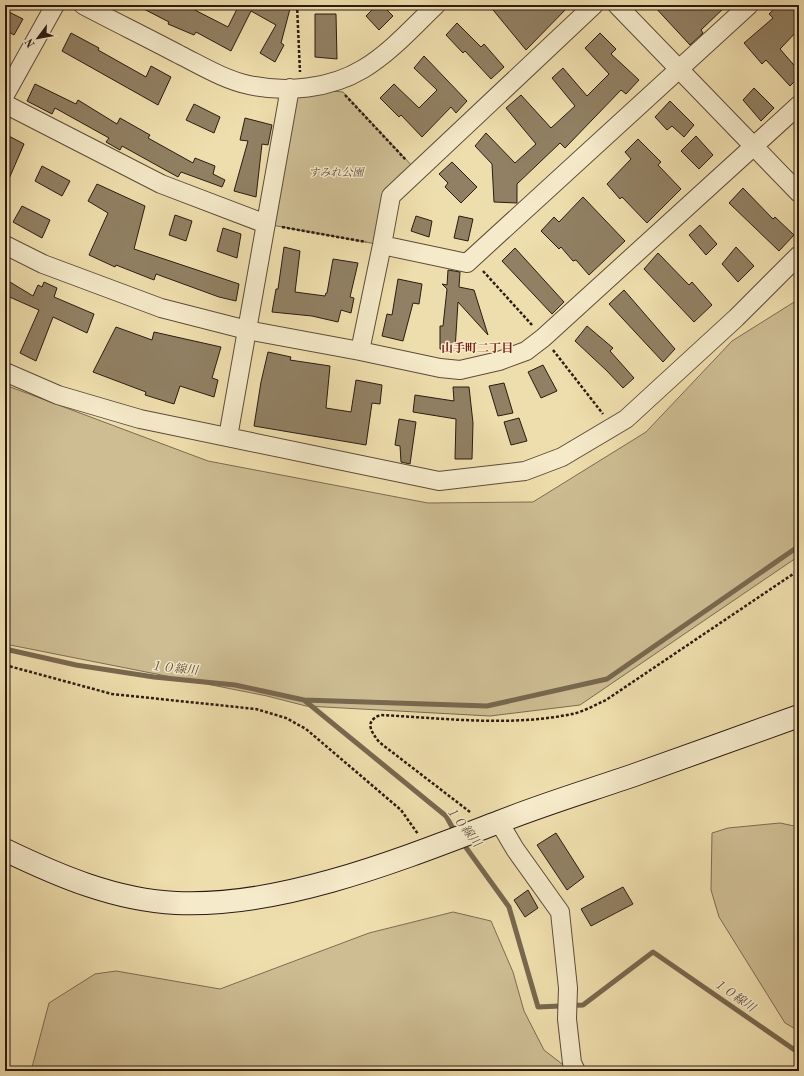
<svg xmlns="http://www.w3.org/2000/svg" width="804" height="1076" font-family="'Old Standard TT','Noto Serif JP',serif">
  <style>
    .green { fill: #cebd93; stroke: #7c6c52 }
    .lines { fill: none; stroke-linecap: round; stroke-linejoin: round }
    .stream { stroke: #78684f; stroke-width: 5 }
    .building { fill: #918063; stroke: #2b1b12 }
    .street-casing { stroke: #5c4c39; stroke-width: 20 }
    .secondary-casing { stroke: #2b1b12; stroke-width: 24 }
    .path { stroke: #2b1b12; stroke-width: 2.5; stroke-dasharray: 3 2; stroke-linecap: butt }
    .street { stroke: #f5eaca; stroke-width: 18 }
    .secondary { stroke: #f5eaca; stroke-width: 22 }
    .labels { text-anchor: middle; dominant-baseline: central; stroke-width: 3; stroke-linejoin: round; paint-order: stroke }
    .park-label { font-size: 11px; font-style: italic; fill: #5c4c39; stroke: #f5eaca }
    .neighbourhood-label { font-size: 12px; font-weight: bold; fill: #7a1f14; stroke: #f5eaca }
    .water-label { font-size: 12px; font-style: italic; fill: #5f4f3b; stroke: #f5eaca }
  </style>
  <rect width="100%" height="100%" fill="#efdead"/>
  <filter id="stains"><feTurbulence type="fractalNoise" baseFrequency=".005" numOctaves="4"/><feColorMatrix values="0 0 0 0 .2 0 0 0 0 .09 0 0 0 0 .02 0 0 0 .5 -.17"/></filter>
  <radialGradient id="worn" r=".72"><stop offset=".6" stop-color="#630" stop-opacity="0"/><stop offset="1" stop-color="#630" stop-opacity=".3"/></radialGradient>
  <!-- green -->
  <path class="green" d="M 290,88 L 343,92 L 416,170 L 391,196 L 382,245 L 266,224 Z
    M 799,299 L 799,556 L 580,705 L 490,716 L 306,706 L 267,696 L 5,644 L 5,385 L 208,461 L 428,503 L 533,502 L 646,432 L 732,341 Z
    M 780,823 L 799,827 L 799,1031 L 785,1023 L 719,917 L 711,890 L 712,833 L 728,828 Z
    M 453,912 L 491,921 L 513,972 L 524,1011 L 544,1050 L 571,1071 L 31,1071 L 49,1003 L 95,974 L 116,971 L 220,989 L 369,933 Z"/>
  <g class="lines">
    <!-- stream -->
    <path class="stream" d="M 5,649 L 76,665 L 154,677 L 235,685 L 304,700 L 446,816 L 455,832
      M 304,700 L 487,706 L 607,679 L 799,546
      M 462,842 L 509,907 L 538,1007 L 583,1005 L 653,952 L 799,1053"/>
  </g>
  <!-- building -->
  <path class="building" d="M 136,5 L 185,5 L 228,27 L 239,5 L 291,5 L 281,43 L 284,45 L 275,62 L 260,53 L 276,25 L 251,11 L 231,51 L 196,32 L 194,35 L 168,24 L 169,22 Z
    M 377,5 L 382,5 L 393,16 L 379,30 L 366,16 Z
    M 489,5 L 570,5 L 526,50 Z
    M 653,5 L 727,5 L 701,30 L 703,33 L 690,45 Z
    M 778,5 L 788,5 L 799,16 L 799,29 L 780,49 L 799,71 L 799,77 L 790,86 L 766,60 L 762,64 L 744,43 L 773,18 L 769,14 Z
    M 5,10 L 23,19 L 14,35 L 5,30 Z
    M 315,14 L 336,14 L 337,59 L 315,57 Z
    M 457,23 L 481,47 L 484,44 L 504,67 L 491,79 L 465,51 L 463,53 L 446,35 Z
    M 71,33 L 99,48 L 98,50 L 146,77 L 151,66 L 171,77 L 158,105 L 62,51 Z
    M 600,33 L 616,49 L 611,54 L 639,80 L 626,94 L 621,90 L 565,148 L 560,143 L 517,184 L 517,203 L 494,202 L 492,164 L 475,146 L 486,133 L 515,163 L 536,144 L 506,108 L 521,95 L 551,128 L 575,106 L 552,78 L 563,68 L 587,96 L 609,74 L 585,48 Z
    M 424,56 L 467,101 L 456,113 L 451,107 L 422,137 L 401,115 L 399,117 L 380,98 L 394,84 L 419,108 L 437,90 L 414,68 Z
    M 35,84 L 76,104 L 78,100 L 117,124 L 120,118 L 150,135 L 148,138 L 193,163 L 195,158 L 215,166 L 213,174 L 225,180 L 222,187 L 181,172 L 178,177 L 122,146 L 120,150 L 106,142 L 109,138 L 55,108 L 52,114 L 27,101 Z
    M 754,88 L 774,108 L 761,121 L 743,100 Z
    M 670,101 L 694,125 L 684,137 L 672,126 L 667,130 L 655,117 Z
    M 194,104 L 220,117 L 214,133 L 186,120 Z
    M 245,118 L 272,125 L 268,145 L 262,144 L 256,197 L 234,191 L 248,141 L 240,140 Z
    M 5,134 L 24,144 L 5,188 Z
    M 696,136 L 713,155 L 699,169 L 681,151 Z
    M 638,139 L 661,162 L 658,165 L 681,189 L 647,223 L 622,197 L 620,199 L 607,184 L 631,159 L 625,152 Z
    M 452,162 L 477,187 L 461,203 L 445,187 L 448,183 L 439,174 Z
    M 42,166 L 70,181 L 62,196 L 35,181 Z
    M 97,184 L 145,206 L 134,249 L 239,284 L 236,301 L 219,297 L 156,274 L 154,280 L 116,265 L 115,267 L 89,255 L 108,213 L 88,201 Z
    M 743,188 L 773,219 L 775,217 L 794,235 L 779,251 L 729,203 Z
    M 583,197 L 625,241 L 589,275 L 576,260 L 573,261 L 561,247 L 559,249 L 541,231 L 554,217 L 559,222 Z
    M 22,206 L 50,220 L 42,238 L 13,222 Z
    M 175,215 L 192,221 L 186,241 L 169,235 Z
    M 416,216 L 432,221 L 429,237 L 411,231 Z
    M 459,216 L 473,219 L 468,241 L 454,238 Z
    M 700,225 L 717,244 L 706,255 L 689,235 Z
    M 223,228 L 241,234 L 237,258 L 217,251 Z
    M 284,247 L 300,251 L 295,292 L 325,296 L 326,293 L 327,293 L 333,259 L 358,263 L 350,297 L 354,298 L 351,313 L 341,310 L 338,322 L 312,316 L 272,312 L 276,289 L 278,289 Z
    M 736,247 L 754,266 L 738,282 L 722,264 Z
    M 515,248 L 564,302 L 552,314 L 502,261 Z
    M 658,253 L 689,285 L 692,282 L 712,305 L 694,322 L 644,269 Z
    M 448,270 L 460,272 L 459,287 L 474,290 L 488,335 L 458,302 L 455,350 L 440,349 L 440,326 L 443,326 L 447,289 L 442,284 L 447,285 Z
    M 5,279 L 33,296 L 38,285 L 42,287 L 44,282 L 57,288 L 54,297 L 94,314 L 87,333 L 53,317 L 36,361 L 20,353 L 39,310 L 5,295 Z
    M 398,279 L 422,284 L 419,304 L 413,303 L 403,341 L 382,336 L 387,314 L 392,315 Z
    M 624,290 L 675,349 L 663,362 L 609,304 Z
    M 587,326 L 613,348 L 610,351 L 634,378 L 623,388 L 607,371 L 575,341 Z
    M 116,327 L 152,340 L 154,332 L 221,347 L 212,378 L 218,380 L 214,397 L 180,386 L 174,404 L 145,395 L 146,392 L 93,372 Z
    M 268,352 L 291,357 L 290,360 L 330,366 L 326,408 L 351,412 L 356,380 L 382,385 L 380,404 L 372,403 L 366,445 L 254,426 L 261,382 Z
    M 543,365 L 557,391 L 541,398 L 528,372 Z
    M 504,383 L 513,413 L 498,416 L 489,386 Z
    M 453,387 L 469,387 L 473,423 L 472,459 L 455,459 L 456,419 L 413,412 L 415,395 L 454,401 Z
    M 519,418 L 527,441 L 511,445 L 504,422 Z
    M 399,419 L 416,422 L 410,464 L 401,462 L 400,446 L 395,445 Z
    M 556,833 L 584,877 L 567,890 L 537,845 Z
    M 623,887 L 633,904 L 591,926 L 581,909 Z
    M 528,890 L 538,908 L 525,917 L 514,900 Z"/>
  <g class="lines">
    <!-- street casing -->
    <g class="street-casing">
      <path id="street" d="M 83,5 C 115,22 148,38 180,55 C 202,66 225,80 249,85 C 286,93 330,89 363,69 C 390,53 413,27 436,5
        M 617,5 L 799,193
        M 5,95 L 55,5
        M 5,104 L 161,184 L 266,224
        M 5,245 L 43,264 L 161,308 L 247,330 L 360,351 L 440,368 L 460,370 L 499,361 L 526,351 L 543,338 L 799,105
        M 382,245 L 467,263 L 749,5
        M 360,351 L 382,245 L 391,196 L 594,5
        M 5,372 L 58,395 L 140,419 L 439,481 L 525,471 L 562,457 L 626,419 L 736,318 L 799,255
        M 228,437 L 290,88
        M 499,822 L 515,849 L 560,912 L 568,988 L 567,1019 L 572,1063 L 576,1071"/>
    </g>
    <!-- secondary casing -->
    <g class="secondary-casing">
      <path id="secondary" d="M 5,850 C 59,876 115,900 176,903 C 281,908 402,859 499,822 C 544,804 591,790 637,774 C 691,755 745,735 799,716"/>
    </g>
    <!-- path -->
    <path class="path" d="M 297,5 L 300,72
      M 345,95 L 406,160
      M 282,227 L 366,242
      M 483,271 L 532,325
      M 553,350 L 603,414
      M 5,665 L 112,694 L 256,709 L 286,718 L 306,729 L 401,810 L 418,834
      M 470,812 L 379,742 C 371,731 364,722 380,715 C 443,718 510,727 572,714 C 583,712 595,705 606,700 L 799,570"/>
    <!-- street -->
    <use href="#street" class="street"/>
    <!-- secondary -->
    <use href="#secondary" class="secondary"/>
  </g>
  <g class="labels">
    <!-- park labels -->
    <g class="park-label">
      <text x="336" y="173">すみれ公園</text>
    </g>
    <!-- neighbourhood labels -->
    <g class="neighbourhood-label">
      <text x="477" y="349">山手町二丁目</text>
    </g>
    <!-- water labels -->
    <g class="water-label">
      <text transform="translate(174 669) rotate(6)">１０線川</text>
      <text transform="translate(463 827) rotate(52)">１０線川</text>
      <text transform="translate(734 996) rotate(35)">１０線川</text>
    </g>
  </g>
  <!-- margin -->
  <rect width="804" height="1076" fill="none" stroke="#efdead" stroke-width="20"/>
  <rect x="6" y="6" width="792" height="1064" fill="none" stroke="#2b1b12" stroke-width="2"/>
  <rect x="10" y="10" width="784" height="1056" fill="none" stroke="#2b1b12"/>
  <!-- north arrow -->
  <g transform="translate(38 38) rotate(238)" stroke="#f5eaca" stroke-width="3" paint-order="stroke">
  <path d="M0-3L7 15L0 10L-7 15Z" fill="#2b1b12"/>
  <text y="-6" font-size="11" font-weight="bold" text-anchor="middle" fill="#2b1b12">N</text>
  </g>
  <rect width="100%" height="100%" filter="url(#stains)"/>
  <rect width="100%" height="100%" fill="url(#worn)"/>
</svg>
